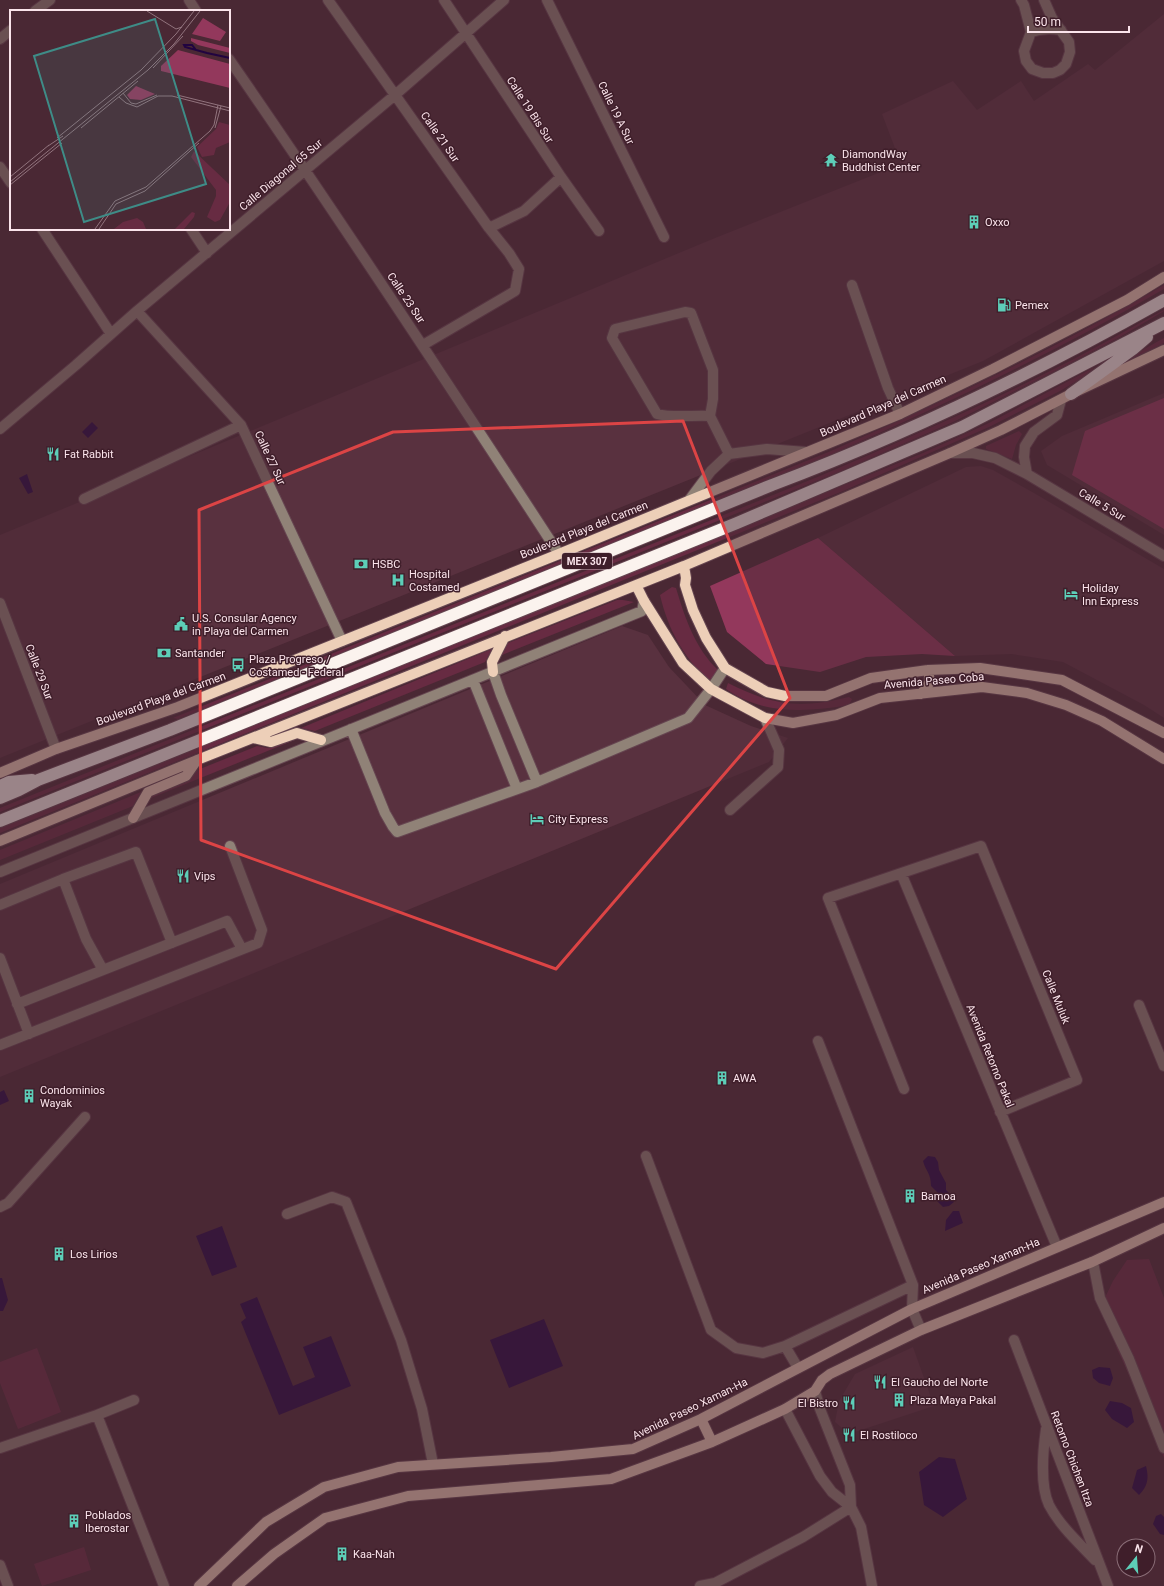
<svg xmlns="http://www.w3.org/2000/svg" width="1164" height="1586" font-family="Roboto,sans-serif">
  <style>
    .built { fill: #59313f }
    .green { fill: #672b42 }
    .forest { fill: #93385c }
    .water { fill: #210440 }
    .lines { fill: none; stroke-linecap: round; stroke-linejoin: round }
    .minor-casing { stroke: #664651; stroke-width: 12 }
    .major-casing { stroke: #664651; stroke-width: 12 }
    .highway-casing { stroke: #664651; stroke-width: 14 }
    .minor { stroke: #908277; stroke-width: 10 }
    .major { stroke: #edcfb8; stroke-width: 10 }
    .highway { stroke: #fbf3ee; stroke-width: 12 }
    .marked { fill: none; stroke: #dc4445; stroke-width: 3; stroke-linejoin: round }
    .labels { text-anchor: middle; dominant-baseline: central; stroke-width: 3; stroke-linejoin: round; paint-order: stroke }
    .shield { fill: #3f1e2a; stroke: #c3a9b1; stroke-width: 1 }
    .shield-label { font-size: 10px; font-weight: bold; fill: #fbe4eb }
    .street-label { font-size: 11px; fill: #fbe4eb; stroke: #3f1e2a }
    .poi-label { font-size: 11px; fill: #fbe4eb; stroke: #3f1e2a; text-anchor: start }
    .inset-river { fill: none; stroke: #210440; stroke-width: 2 }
    .inset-road { fill: none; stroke: #91737d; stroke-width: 1 }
    .view { fill: #3e8c87; fill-opacity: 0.15; stroke: #3e8c87; stroke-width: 2 }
    .inset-edge { fill: none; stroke: #fbe4eb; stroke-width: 2 }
  </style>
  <rect width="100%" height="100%" fill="#4a2834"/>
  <!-- built -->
  <path class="built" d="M 1164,14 L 1164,261 L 983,361 L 0,758 L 0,535 L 715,238 L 901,164 L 882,114 L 953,81 L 977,110 L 1021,81 L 1034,101 L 1088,64 L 1095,70 Z
    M 1164,393 L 1164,535 L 1047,465 L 1041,451 L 1062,436 Z
    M 981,466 L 993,470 L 1034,493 L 1164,569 L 1164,718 L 1144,705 L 1063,662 L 1012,654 L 955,656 L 818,538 L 966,467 Z
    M 622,626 L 648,635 L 669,667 L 705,705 L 751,726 L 788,738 L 769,762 L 0,1077 L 0,884 Z
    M 913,1347 L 934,1406 L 849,1434 L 835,1422 L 839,1401 L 855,1374 Z"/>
  <!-- green -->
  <path class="green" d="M 1164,285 L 1164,289 C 1057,351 945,405 832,454 L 178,719 L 173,718 L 831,451 C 945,401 1057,348 1164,285 Z
    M 1164,310 L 1164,311 L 1120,337 L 1061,368 L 953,422 L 841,471 L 0,812 L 0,808 L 820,476 C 901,441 982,406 1060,366 C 1095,349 1129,328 1164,310 Z
    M 1164,338 L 1164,343 L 1128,361 L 1121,362 Z
    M 1095,367 L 1080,379 L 1060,391 L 989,427 L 843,491 L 0,833 L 0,828 L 923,453 L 989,423 Z
    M 1019,431 L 1022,434 L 1016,445 L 1012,459 L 986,449 L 986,446 Z
    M 672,587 L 676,588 C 685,618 695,648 718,670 L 715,677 L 708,680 C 682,655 668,629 660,595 Z
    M 617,600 L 623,600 L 634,602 L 502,655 L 508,643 Z
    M 492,649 L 485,662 L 315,731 L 301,728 Z
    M 728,683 C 774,706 799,709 849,697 L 852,699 L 849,705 C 807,712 762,715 726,689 Z
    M 289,739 L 297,739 L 151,798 L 156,793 L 190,779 L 195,771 L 257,746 L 268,748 Z
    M 141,792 L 133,806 L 0,860 L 0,850 Z
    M 1149,1259 L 1164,1298 L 1164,1458 L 1147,1413 L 1117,1349 L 1102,1304 L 1113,1281 L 1127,1260 Z
    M 37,1348 L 61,1412 L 18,1429 L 0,1383 L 0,1362 Z
    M 84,1547 L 91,1570 L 42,1586 L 34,1564 Z"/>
  <!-- forest -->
  <path class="forest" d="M 1164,398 L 1164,529 L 1072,475 L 1085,431 Z
    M 818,538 L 955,656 L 922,654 L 866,657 L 820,672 L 766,664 L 727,632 L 710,586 Z"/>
  <!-- water -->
  <path class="water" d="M 92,422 L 98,428 L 88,438 L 82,432 Z
    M 27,474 L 33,492 L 28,494 L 19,478 Z
    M 4,1090 L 9,1101 L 0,1105 L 0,1092 Z
    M 928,1156 L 935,1157 L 938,1162 L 939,1170 L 946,1183 L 946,1190 L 953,1197 L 954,1202 L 949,1206 L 943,1207 L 937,1201 L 938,1193 L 931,1186 C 931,1173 926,1172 923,1161 Z
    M 953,1211 L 959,1211 L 963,1223 L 945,1231 L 946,1220 Z
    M 222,1226 L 237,1267 L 212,1276 L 196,1236 Z
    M 0,1278 L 2,1278 L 8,1300 L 3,1311 L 0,1311 Z
    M 257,1297 L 293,1386 L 315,1377 L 303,1347 L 331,1336 L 351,1386 L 279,1415 L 241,1322 L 246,1318 L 240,1304 Z
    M 544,1319 L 563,1366 L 509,1388 L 490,1340 Z
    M 1099,1367 L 1110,1368 L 1113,1378 L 1110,1386 L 1099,1383 L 1093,1378 L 1092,1370 Z
    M 1110,1401 L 1122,1403 L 1131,1408 L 1134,1422 L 1127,1428 L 1112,1419 L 1105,1410 Z
    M 939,1457 L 955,1459 L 967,1499 L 943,1517 L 924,1505 L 919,1472 Z
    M 1146,1466 C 1149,1478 1148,1486 1139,1495 L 1132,1488 L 1137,1470 Z
    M 1161,1514 L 1164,1517 L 1164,1535 L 1160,1534 L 1153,1524 L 1156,1516 Z"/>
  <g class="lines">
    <!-- minor casing -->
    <g class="minor-casing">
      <path id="minor" d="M 189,0 L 196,11
        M 328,0 L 489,228 L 509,253 L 519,269 L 515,291 L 423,345
        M 444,0 L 561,177 L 599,231
        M 547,0 L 664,237
        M 1021,0 L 1024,5 L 1031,32 L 1024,51 L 1026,61 L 1032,69 L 1043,73 L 1053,73 L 1060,70 L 1066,64 L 1070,52 L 1069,42 L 1052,18 L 1044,0
        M 35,11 L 50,0
        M 1031,32 C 1042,28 1050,28 1061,30
        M 0,39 L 11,30
        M 229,59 C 342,222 451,388 559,554
        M 0,167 L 11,183
        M 489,228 L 524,211 L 561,177
        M 42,229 L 111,334
        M 191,229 L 207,253
        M 852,285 L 888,388 L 900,414
        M 137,311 L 241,425 L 342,641
        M 710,416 L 713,399 L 713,370 L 691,313 L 685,312 L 615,329 L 612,338 L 657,414 C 671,418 695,415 710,416 L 729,454
        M 0,429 L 76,365 L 137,311 L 395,95 L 504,0
        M 950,453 L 973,453 L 995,458 L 1027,474 L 1164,556
        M 1027,474 L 1024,457 L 1025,446 L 1034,432 L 1057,415 L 1061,400
        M 84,499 L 241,425
        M 690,499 L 711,471 L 729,454 L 767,449 L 806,452
        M 0,603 L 56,749
        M 493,672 L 501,695 L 537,782
        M 473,680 L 517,789
        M 351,729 L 385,813 L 393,827 L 397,832 L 537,782 L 688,718 L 711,689 L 725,668
        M 730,810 L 778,767 L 779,750 L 765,718
        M 0,872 L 642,611 L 644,601
        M 901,873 L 1057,1247
        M 63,879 L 86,939 L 103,970
        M 0,905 L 63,879 L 136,852 L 172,943
        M 0,958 L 29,1034
        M 17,1004 L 227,921 L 242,949
        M 1139,1005 L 1164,1066
        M 818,1041 L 913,1285 L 912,1309 L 921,1330
        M 0,1045 L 258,943 L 262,930 L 230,846
        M 904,1089 L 828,898 L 981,846 L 1077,1080 L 1000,1112
        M 646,1156 L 711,1330 L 736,1348 L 763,1353 L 785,1346 L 913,1285
        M 0,1207 L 8,1203 L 85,1117
        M 287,1214 L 332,1197 L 346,1202 L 401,1340 L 422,1409 L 433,1464
        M 1092,1262 L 1094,1267 L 1100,1298 L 1129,1359 L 1164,1448
        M 1014,1340 L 1108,1586
        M 785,1346 L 798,1368
        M 815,1391 L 820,1409 L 850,1485 L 851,1507 L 861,1527 L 872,1586
        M 785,1409 L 820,1476 L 832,1492 L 851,1507
        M 97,1415 L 164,1586
        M 1046,1429 C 1043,1450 1040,1486 1049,1505 C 1060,1526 1079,1543 1095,1560
        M 0,1448 L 97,1415 L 134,1400
        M 0,1565 L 8,1586
        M 700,1586 L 715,1583 L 803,1537 L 851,1507"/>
    </g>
    <!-- major casing -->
    <g class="major-casing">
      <path id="major" d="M 684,566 L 686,578 L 685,585 L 693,610 L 706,638 L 725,668 L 767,692 L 785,696 L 826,696 L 871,678 L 928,670 L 980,668 L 1062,680 L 1164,733
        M 636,585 L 644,601 L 683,663 L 711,689 L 765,718 L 793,723 L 836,715 L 880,698 L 982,687 L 1027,693 L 1066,705 L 1102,721 L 1164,759
        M 493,672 L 492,662 L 505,636
        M 921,694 L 930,682 L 928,670
        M 253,738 L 271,742 L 297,733 L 321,740
        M 0,773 L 56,749 L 178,707 L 559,554 L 900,414 L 993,369 L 1127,300 L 1164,277
        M 133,818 L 148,792 L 186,776 L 197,760
        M 0,841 L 197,760 L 684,566 L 950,453 L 1001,430 L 1071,394 L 1164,350
        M 701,1419 L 712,1442
        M 199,1586 L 266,1522 L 324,1487 L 398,1467 L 551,1457 L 633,1449 L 701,1419 L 912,1309 L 1164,1202
        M 237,1586 L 274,1554 L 325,1518 L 408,1496 L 611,1479 L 712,1442 L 785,1409 L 815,1391 L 822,1380 L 830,1374 L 921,1330 L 1092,1262 L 1164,1228"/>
    </g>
    <!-- highway casing -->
    <g class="highway-casing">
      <path id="highway" d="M 1071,394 L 1133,349 L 1147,337
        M 0,786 L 9,782 L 32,780
        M 0,798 L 19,790 L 38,780 L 170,730 L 772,485 C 907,434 1038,371 1164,300
        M 0,821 L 737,523 L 962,427 L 1164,323"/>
    </g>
    <!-- minor -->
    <use href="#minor" class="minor"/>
    <!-- major -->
    <use href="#major" class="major"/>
    <!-- highway -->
    <use href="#highway" class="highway"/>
  </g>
  <!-- marked area -->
  <path d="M0 0H1164V1586H0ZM 683,421 L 790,698 L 556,969 L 201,840 L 199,510 L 393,432 Z" fill="#4a2834" fill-opacity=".55" fill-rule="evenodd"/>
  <path class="marked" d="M 683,421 L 790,698 L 556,969 L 201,840 L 199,510 L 393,432 Z"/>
  <!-- icons -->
  <defs>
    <g id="temple-bare" transform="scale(1.08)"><path d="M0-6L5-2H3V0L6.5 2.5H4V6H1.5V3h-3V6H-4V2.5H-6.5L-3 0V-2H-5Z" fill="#5dceb8" stroke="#3f1e2a" stroke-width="2.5" paint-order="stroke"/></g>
    <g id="building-bare" transform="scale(1.08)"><path d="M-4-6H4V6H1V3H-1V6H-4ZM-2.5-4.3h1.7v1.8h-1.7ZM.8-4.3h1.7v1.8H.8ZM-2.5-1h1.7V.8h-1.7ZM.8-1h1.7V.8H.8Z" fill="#5dceb8" stroke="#3f1e2a" stroke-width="2.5" paint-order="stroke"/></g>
    <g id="fuel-bare" transform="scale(1.08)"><path d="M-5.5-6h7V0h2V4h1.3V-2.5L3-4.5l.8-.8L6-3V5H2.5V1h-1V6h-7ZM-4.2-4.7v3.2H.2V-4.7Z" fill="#5dceb8" stroke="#3f1e2a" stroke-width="2.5" paint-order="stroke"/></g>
    <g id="restaurant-bare" transform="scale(1.08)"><path d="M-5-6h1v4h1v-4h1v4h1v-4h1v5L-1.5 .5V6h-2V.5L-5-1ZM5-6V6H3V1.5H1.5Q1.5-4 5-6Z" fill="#5dceb8" stroke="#3f1e2a" stroke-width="2.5" paint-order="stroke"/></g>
    <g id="bank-bare" transform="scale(1.08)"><path d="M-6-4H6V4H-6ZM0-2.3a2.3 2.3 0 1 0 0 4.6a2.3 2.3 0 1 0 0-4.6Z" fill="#5dceb8" stroke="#3f1e2a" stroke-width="2.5" paint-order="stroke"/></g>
    <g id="hospital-bare" transform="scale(1.08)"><path d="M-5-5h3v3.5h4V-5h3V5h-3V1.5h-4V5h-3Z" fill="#5dceb8" stroke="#3f1e2a" stroke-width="2.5" paint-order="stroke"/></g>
    <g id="hotel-bare" transform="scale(1.08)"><path d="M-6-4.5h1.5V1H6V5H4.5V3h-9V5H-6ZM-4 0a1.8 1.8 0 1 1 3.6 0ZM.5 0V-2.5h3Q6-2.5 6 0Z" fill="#5dceb8" stroke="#3f1e2a" stroke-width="2.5" paint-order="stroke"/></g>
    <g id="civic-bare" transform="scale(1.08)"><path d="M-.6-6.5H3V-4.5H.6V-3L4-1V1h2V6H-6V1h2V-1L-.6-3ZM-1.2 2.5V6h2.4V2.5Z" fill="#5dceb8" stroke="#3f1e2a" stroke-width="2.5" paint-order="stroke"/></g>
    <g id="bus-bare" transform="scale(1.08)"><path d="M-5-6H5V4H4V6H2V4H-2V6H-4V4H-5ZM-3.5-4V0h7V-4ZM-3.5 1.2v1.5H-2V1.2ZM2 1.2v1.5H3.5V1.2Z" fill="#5dceb8" stroke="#3f1e2a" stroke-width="2.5" paint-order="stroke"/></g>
  </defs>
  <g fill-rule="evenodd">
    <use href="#temple-bare" x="831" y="160"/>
    <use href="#building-bare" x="974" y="222"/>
    <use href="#fuel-bare" x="1004" y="305"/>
    <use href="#restaurant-bare" x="53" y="454"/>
    <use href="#bank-bare" x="361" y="564"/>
    <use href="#hospital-bare" x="398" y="580"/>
    <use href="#hotel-bare" x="1071" y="594"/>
    <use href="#civic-bare" x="181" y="624"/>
    <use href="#bank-bare" x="164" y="653"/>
    <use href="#bus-bare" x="238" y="665"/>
    <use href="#hotel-bare" x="537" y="819"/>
    <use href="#restaurant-bare" x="183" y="876"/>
    <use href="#building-bare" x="722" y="1078"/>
    <use href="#building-bare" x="29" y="1096"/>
    <use href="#building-bare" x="910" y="1196"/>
    <use href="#building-bare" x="59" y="1254"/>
    <use href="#restaurant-bare" x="880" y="1382"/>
    <use href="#building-bare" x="899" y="1400"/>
    <use href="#restaurant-bare" x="849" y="1403"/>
    <use href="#restaurant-bare" x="849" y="1435"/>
    <use href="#building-bare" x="74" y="1521"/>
    <use href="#building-bare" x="342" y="1554"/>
  </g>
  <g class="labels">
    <!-- shield labels -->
    <rect class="shield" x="562" y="553" width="50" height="16" rx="3"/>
    <g class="shield-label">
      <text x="587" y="561">MEX 307</text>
    </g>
    <!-- street labels -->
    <g class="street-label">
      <text transform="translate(530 110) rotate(57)">Calle 19 Bis Sur</text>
      <text transform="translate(616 113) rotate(64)">Calle 19 A Sur</text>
      <text transform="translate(440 137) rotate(55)">Calle 21 Sur</text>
      <text transform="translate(281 175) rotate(-40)">Calle Diagonal 65 Sur</text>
      <text transform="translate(406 298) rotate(56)">Calle 23 Sur</text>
      <text transform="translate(883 406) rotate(-24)">Boulevard Playa del Carmen</text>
      <text transform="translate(270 458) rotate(65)">Calle 27 Sur</text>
      <text transform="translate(1102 505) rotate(31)">Calle 5 Sur</text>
      <text transform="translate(584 530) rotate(-22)">Boulevard Playa del Carmen</text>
      <text transform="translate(39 672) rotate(69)">Calle 29 Sur</text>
      <text transform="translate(934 681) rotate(-5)">Avenida Paseo Coba</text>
      <text transform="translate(161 699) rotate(-20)">Boulevard Playa del Carmen</text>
      <text transform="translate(1056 997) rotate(68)">Calle Muluk</text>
      <text transform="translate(990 1056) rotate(68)">Avenida Retorno Pakal</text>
      <text transform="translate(981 1266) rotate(-23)">Avenida Paseo Xaman-Ha</text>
      <text transform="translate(690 1409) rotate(-26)">Avenida Paseo Xaman-Ha</text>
      <text transform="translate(1072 1459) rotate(69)">Retorno Chichen Itza</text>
    </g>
    <!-- poi labels -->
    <g class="poi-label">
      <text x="842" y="154">DiamondWay<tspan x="842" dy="13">Buddhist Center</tspan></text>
      <text x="985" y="222">Oxxo</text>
      <text x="1015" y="305">Pemex</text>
      <text x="64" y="454">Fat Rabbit</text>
      <text x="372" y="564">HSBC</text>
      <text x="409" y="574">Hospital<tspan x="409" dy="13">Costamed</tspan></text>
      <text x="1082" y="588">Holiday<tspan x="1082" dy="13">Inn Express</tspan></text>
      <text x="192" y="618">U.S. Consular Agency<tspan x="192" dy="13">in Playa del Carmen</tspan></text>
      <text x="175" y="653">Santander</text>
      <text x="249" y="659">Plaza Progreso /<tspan x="249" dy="13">Costamed - Federal</tspan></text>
      <text x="548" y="819">City Express</text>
      <text x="194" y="876">Vips</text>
      <text x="733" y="1078">AWA</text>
      <text x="40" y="1090">Condominios<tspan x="40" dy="13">Wayak</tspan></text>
      <text x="921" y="1196">Bamoa</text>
      <text x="70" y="1254">Los Lirios</text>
      <text x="891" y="1382">El Gaucho del Norte</text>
      <text x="910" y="1400">Plaza Maya Pakal</text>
      <text x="838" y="1403" text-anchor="end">El Bistro</text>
      <text x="860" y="1435">El Rostiloco</text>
      <text x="85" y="1515">Poblados<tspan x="85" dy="13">Iberostar</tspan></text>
      <text x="353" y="1554">Kaa-Nah</text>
    </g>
  </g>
  <!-- overview -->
  <g transform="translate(10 10)">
    <rect width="220" height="220" fill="#4a2834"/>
    <path d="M 209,112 L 220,115 L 220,132 L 206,138 L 204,145 L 192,147 L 187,137 L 206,119 ZM 184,141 L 220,175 L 220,192 L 210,210 L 205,212 L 197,207 L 206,186 L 206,180 L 181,147 ZM 182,202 L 185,203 L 184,207 L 174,219 L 165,219 ZM 127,208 L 133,212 L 136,219 L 104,219 L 113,212 Z" fill="#672b42"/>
    <path d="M 193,8 L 216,22 L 210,31 L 182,24 ZM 181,28 L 220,38 L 220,43 L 188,35 L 181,31 ZM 168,40 L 220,54 L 220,78 L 151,61 L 151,56 ZM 126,76 L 145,84 L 131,90 L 120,89 L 117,85 Z" fill="#93385c"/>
    <path class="inset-river" d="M 186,40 L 182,35 L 174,35 L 175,37 L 197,43M 197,43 L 220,48"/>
    <path class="inset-road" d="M 137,1 L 166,19 L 172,17M 143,58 L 173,26M 113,83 L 121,93 L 126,94 L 147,85M 167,85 L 220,98M 109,87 L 116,93 L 127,97 L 148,86 L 162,86 L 220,101M 71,118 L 128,71M 205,118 L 211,96M 47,128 L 131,60 L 166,24 L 184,1M 38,136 L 53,126M 0,167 L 39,135M 0,172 L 138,60 L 164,34 L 190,1M 0,175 L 52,133M 85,219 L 105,191 L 136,177 L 200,121 L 204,115 L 208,95M 89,219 L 106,194 L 135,181 L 189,133"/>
    <path class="view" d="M 145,9 L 196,174 L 74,212 L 24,46 Z"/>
    <rect width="220" height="220" class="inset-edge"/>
  </g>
  <!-- north arrow -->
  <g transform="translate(1136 1558) rotate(17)"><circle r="19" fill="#3f1e2a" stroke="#8a6d77"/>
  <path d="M0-3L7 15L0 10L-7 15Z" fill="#5dceb8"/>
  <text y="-6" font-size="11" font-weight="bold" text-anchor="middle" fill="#fbe4eb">N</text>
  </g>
  <!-- scale -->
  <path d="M1028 26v6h101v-6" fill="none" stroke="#fbe4eb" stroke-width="2"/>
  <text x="1034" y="26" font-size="12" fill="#fbe4eb" stroke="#3f1e2a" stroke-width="3" paint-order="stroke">50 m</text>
</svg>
